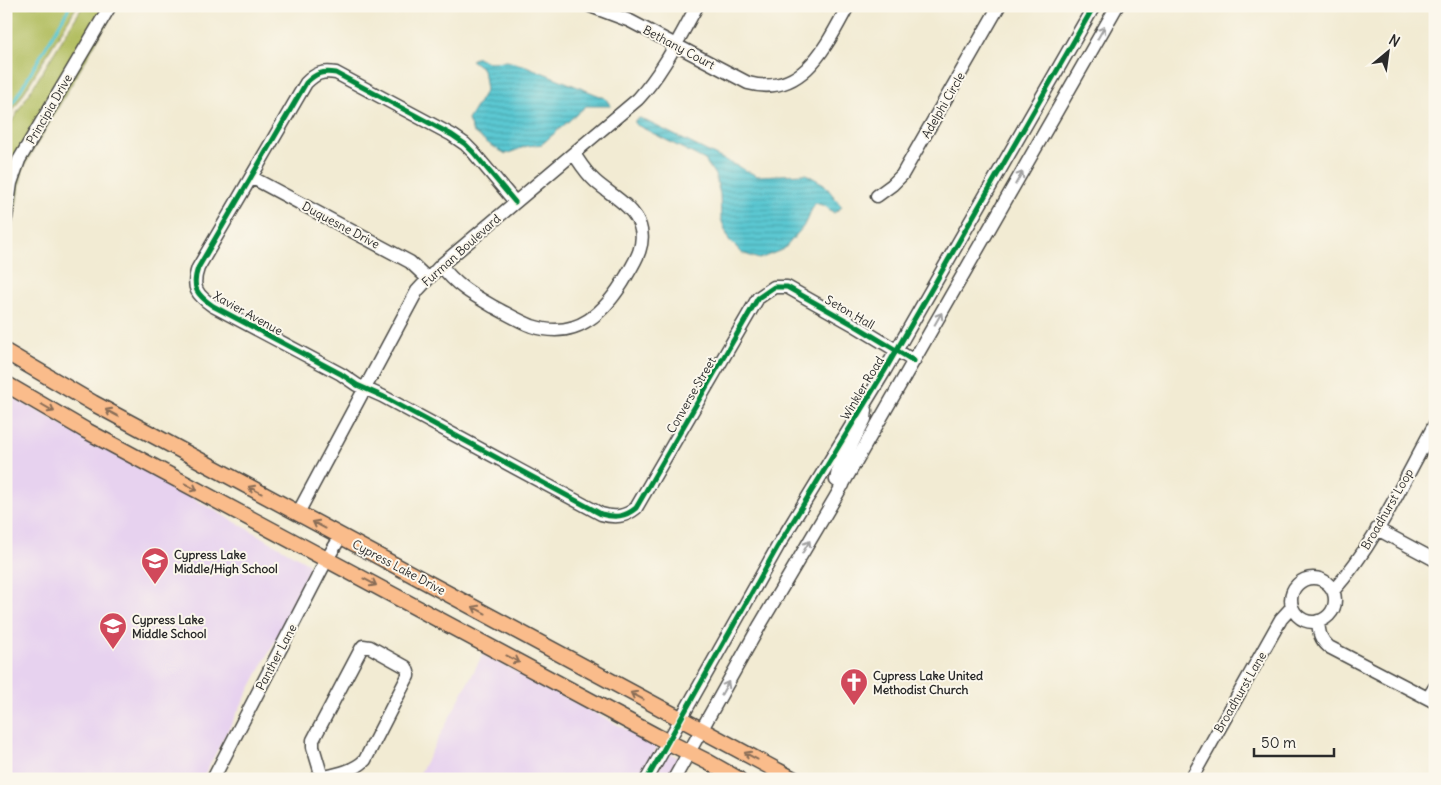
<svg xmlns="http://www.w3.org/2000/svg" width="1441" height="785" font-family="Delius,sans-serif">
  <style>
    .built { fill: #e7d2ef }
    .green { fill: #b2be60; stroke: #6e7446 }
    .water { fill: url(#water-rules); stroke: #437a7e }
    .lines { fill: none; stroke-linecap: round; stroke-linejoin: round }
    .stream { stroke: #5bc8d2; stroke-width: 3 }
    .minor-casing { stroke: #494844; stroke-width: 15 }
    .major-casing { stroke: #494844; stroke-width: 18 }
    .minor { stroke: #fff; stroke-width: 12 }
    .major { stroke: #fabc8b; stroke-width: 15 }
    .cycleway-casing { stroke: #fbf7ec; stroke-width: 8 }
    .cycleway { stroke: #00873e; stroke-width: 5 }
    .oneway { stroke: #a0a0a0 }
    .oneway2 { stroke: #886c56 }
    .labels { text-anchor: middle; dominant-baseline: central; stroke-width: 4; stroke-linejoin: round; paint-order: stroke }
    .street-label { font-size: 12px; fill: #2b2b2b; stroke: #fbf7ec }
    .poi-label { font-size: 12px; font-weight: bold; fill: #2b2b2b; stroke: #fbf7ec; text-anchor: start }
  </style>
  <defs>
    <pattern id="water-rules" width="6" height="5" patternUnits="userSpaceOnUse" patternTransform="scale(1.25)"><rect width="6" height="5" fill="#5bc8d2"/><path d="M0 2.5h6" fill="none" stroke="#4ba3ab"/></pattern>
  </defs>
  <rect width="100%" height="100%" fill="#fbf7ec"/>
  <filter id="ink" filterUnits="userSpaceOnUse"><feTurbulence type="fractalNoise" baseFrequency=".02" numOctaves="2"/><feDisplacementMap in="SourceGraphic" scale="10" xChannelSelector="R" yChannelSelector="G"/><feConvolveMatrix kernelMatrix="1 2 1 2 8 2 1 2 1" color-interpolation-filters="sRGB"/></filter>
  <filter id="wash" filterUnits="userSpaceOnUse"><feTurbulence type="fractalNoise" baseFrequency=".0096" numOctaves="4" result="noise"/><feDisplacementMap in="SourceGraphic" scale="20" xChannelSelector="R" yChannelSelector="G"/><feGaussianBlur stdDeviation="1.12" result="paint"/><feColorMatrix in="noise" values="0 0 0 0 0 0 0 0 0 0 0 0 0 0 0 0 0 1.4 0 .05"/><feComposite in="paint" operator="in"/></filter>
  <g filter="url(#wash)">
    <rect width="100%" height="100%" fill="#f2ebd3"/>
    <!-- built -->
    <path class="built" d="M 6,393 L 308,563 L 309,567 L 307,577 L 300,594 L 202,779 L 6,779 Z
      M 483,654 L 658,746 L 640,779 L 417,779 Z
      M 668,752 L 679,758 L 668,779 L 653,779 Z"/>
    <!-- green -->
    <path class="green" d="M 6,6 L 77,6 L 6,122 Z
      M 83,6 L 117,6 L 23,168 L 6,259 L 6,131 Z"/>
    <!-- water -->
    <path class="water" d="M 477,57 L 488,62 L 507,61 L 526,66 L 605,98 L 611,106 L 586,106 L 542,144 L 527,146 L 506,154 L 492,146 L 473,132 L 468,120 L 486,90 L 483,69 L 471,60 Z
      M 640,118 L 757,176 L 806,174 L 824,184 L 842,207 L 834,213 L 825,206 L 815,203 L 803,227 L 784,249 L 759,259 L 742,253 L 729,240 L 721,219 L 720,194 L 715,175 L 705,160 L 635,124 L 635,120 Z"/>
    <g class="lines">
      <!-- stream -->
      <path class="stream" d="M 6,115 L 70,6"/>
    </g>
  </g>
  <g filter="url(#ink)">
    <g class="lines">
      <!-- minor casing -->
      <g class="minor-casing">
        <path id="minor" d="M 590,6 L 630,21 L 748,83 C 803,98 826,46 848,6
          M 251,177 L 410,262 L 427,278
          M 877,196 L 892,185 L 902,175 L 999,6
          M 515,202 L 473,152 L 465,144 L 452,135 L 336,73 C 322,71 316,73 306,83 L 198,268 C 191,288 197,295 213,306 L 341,374 L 357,385 L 382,396 L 601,514 C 615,518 625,517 636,508 L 758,298 L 774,287 L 787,287 L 856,326 L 914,361
          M 6,218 L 11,183 L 19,160 L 110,6
          M 441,265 C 455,285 473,295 494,307 C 506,313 519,321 532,326 C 577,341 606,312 627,275 C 636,260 646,244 640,226 C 634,206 609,194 595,181 C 586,173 580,163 574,154
          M 843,485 L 836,480 L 838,471 L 865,419 L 866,410
          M 298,513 L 417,291 L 441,265 L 638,99 C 663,72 679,38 697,6
          M 1377,529 L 1435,560
          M1291 600a22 22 0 1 1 44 0a22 22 0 1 1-44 0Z
          M 1333,591 C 1376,543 1404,480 1435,424
          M 1318,621 C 1319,633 1320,639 1329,647 L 1435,702
          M 1428,698 L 1435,687
          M 213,779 L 327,559 L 341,536
          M 315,779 C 332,775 352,773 365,760 L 408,676 L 408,672 L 406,667 L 370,647 L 363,646 L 361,649 L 313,740 L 313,747 L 322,777
          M 647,779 L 778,546 L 884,372 L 1094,6
          M 674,779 L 760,625 L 835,498 L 1117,6
          M 1191,779 L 1281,619 L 1292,607"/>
      </g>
      <!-- major casing -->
      <g class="major-casing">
        <path id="major" d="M 6,352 L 93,403 L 793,779
          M 6,384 L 85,430 L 656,736 L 708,762 L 738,779"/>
      </g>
      <!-- minor -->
      <use href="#minor" class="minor"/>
      <!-- major -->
      <use href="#major" class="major"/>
      <!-- cycleway casing -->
      <g class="cycleway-casing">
        <path id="cycleway" d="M 515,202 L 473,152 L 465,144 L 452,135 L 336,73 C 322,71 316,73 306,83 L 198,268 C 191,288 197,295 213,306 L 341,374 L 357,385 L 382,396 L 601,514 C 615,518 625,517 636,508 L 758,298 L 774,287 L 787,287 L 856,326 L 914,361
          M 647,779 L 778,546 L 884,372 L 1094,6"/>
      </g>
      <!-- cycleway -->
      <use href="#cycleway" class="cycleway"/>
    </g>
    <!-- one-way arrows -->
    <defs><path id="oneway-shaft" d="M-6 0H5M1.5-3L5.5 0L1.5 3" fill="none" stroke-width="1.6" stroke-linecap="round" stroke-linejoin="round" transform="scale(1.25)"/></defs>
    <g class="oneway">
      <use href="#oneway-shaft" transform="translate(1101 33) rotate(-60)"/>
      <use href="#oneway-shaft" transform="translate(1019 178) rotate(-60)"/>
      <use href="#oneway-shaft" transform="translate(938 319) rotate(-60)"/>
      <use href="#oneway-shaft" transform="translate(806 547) rotate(-59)"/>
      <use href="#oneway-shaft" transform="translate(725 688) rotate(-61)"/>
    </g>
    <g class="oneway2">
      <use href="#oneway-shaft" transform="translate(48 408) rotate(30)"/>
      <use href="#oneway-shaft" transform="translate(112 413) rotate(-152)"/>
      <use href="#oneway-shaft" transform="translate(191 487) rotate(28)"/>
      <use href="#oneway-shaft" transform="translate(255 490) rotate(-152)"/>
      <use href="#oneway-shaft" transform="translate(319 525) rotate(-152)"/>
      <use href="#oneway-shaft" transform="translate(370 582) rotate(28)"/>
      <use href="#oneway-shaft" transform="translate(479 610) rotate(-152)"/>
      <use href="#oneway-shaft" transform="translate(513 659) rotate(28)"/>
      <use href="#oneway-shaft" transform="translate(637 696) rotate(-152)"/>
      <use href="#oneway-shaft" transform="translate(751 756) rotate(-152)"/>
    </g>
  </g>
  <!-- icons -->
  <defs>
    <g id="school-pin" transform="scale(1.4375)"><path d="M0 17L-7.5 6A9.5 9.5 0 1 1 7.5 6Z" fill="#d1495b" stroke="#fbf7ec"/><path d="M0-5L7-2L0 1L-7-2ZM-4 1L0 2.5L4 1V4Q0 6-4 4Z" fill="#fff"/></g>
    <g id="church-pin" transform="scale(1.4375)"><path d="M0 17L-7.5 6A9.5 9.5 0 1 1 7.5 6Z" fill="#d1495b" stroke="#fbf7ec"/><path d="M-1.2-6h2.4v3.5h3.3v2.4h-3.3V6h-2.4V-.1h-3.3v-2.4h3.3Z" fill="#fff"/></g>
  </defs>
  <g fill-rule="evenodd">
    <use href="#school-pin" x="155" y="561"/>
    <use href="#school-pin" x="113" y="626"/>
    <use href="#church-pin" x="854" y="682"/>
  </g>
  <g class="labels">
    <!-- street labels -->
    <g class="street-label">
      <text transform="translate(679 47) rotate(28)">Bethany Court</text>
      <text transform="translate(943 105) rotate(-60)">Adelphi Circle</text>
      <text transform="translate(49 109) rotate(-60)">Principia Drive</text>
      <text transform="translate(341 225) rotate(28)">Duquesne Drive</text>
      <text transform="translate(461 250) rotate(-42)">Furman Boulevard</text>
      <text transform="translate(850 312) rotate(30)">Seton Hall</text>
      <text transform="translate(248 313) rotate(29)">Xavier Avenue</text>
      <text transform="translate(862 388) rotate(-59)">Winkler Road</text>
      <text transform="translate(691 395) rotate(-60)">Converse Street</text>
      <text transform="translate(1387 509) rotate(-60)">Broadhurst Loop</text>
      <text transform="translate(399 567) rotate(28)">Cypress Lake Drive</text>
      <text transform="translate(276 657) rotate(-62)">Panther Lane</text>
      <text transform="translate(1240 692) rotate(-60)">Broadhurst Lane</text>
    </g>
    <!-- poi labels -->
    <g class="poi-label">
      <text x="174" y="554">Cypress Lake<tspan x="174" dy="14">Middle/High School</tspan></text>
      <text x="132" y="619">Cypress Lake<tspan x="132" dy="14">Middle School</tspan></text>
      <text x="873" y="675">Cypress Lake United<tspan x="873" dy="14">Methodist Church</tspan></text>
    </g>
  </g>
  <!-- margin -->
  <rect width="1441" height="785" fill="none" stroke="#fbf7ec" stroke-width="25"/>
  <!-- north arrow -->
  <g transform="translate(1388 52) rotate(29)" stroke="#fbf7ec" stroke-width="4" paint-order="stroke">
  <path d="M0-4L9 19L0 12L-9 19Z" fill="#2b2b2b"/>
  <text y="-8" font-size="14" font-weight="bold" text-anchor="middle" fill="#2b2b2b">N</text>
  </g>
  <!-- scale -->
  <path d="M1254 748v8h80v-8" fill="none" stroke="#2b2b2b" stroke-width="2.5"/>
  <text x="1261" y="748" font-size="15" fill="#2b2b2b" stroke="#fbf7ec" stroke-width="4" paint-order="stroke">50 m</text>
</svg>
